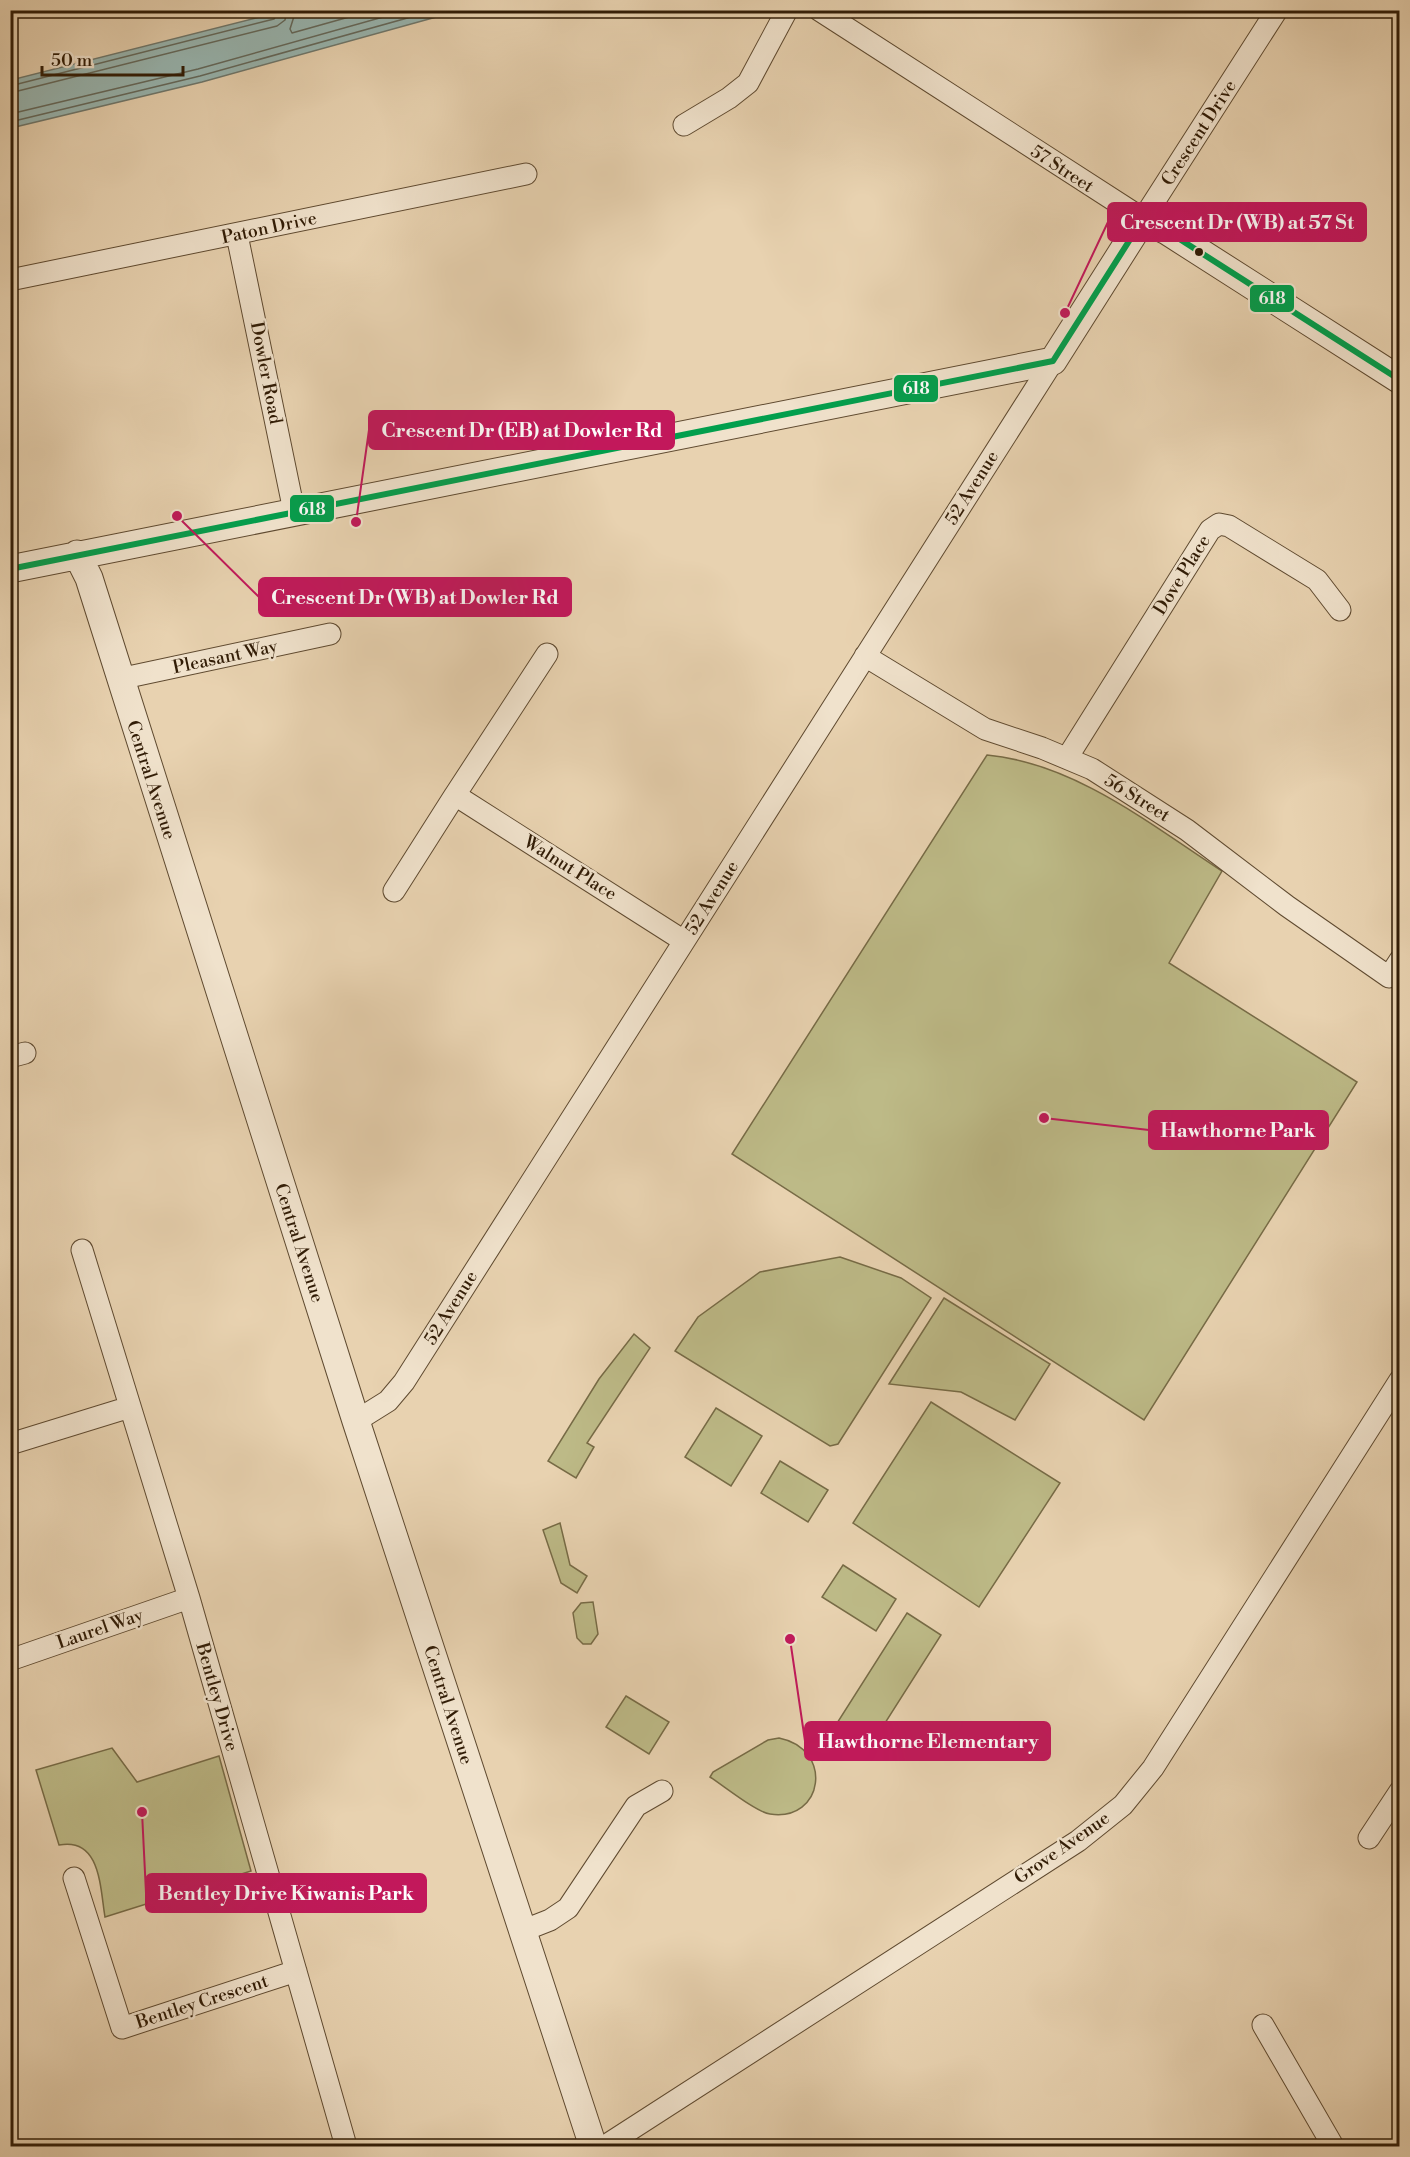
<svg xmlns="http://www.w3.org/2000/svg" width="1410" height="2157" font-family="'Libre Bodoni',serif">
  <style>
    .green { fill: #bdba87; stroke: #776b46; stroke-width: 1.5 }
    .water { fill: #98b6b1; stroke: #6f786d; stroke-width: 1.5 }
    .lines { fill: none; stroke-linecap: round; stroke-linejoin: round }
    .shore { stroke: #64695c; stroke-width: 1.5 }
    .minor-casing { stroke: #5f4a30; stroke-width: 23 }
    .tertiary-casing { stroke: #5f4a30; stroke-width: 29 }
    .minor { stroke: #f0e2cc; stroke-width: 21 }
    .tertiary { stroke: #f0e2cc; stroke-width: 27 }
    .bus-1-casing { stroke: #f0e2cc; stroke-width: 10 }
    .bus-1 { stroke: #029f4d; stroke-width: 6 }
    .bus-dot { fill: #311c06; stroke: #f0e2cc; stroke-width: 2 }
    .labels { text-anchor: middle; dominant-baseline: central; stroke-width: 5; stroke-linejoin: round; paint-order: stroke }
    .street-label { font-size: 18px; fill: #311c06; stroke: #f0e2cc }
    .leader { fill: none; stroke: #c2185b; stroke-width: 2 }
    .callout-dot { fill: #c2185b; stroke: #f0e2cc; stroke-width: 2 }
    .callout { fill: #c2185b; stroke: #c2185b; stroke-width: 2 }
    .callout-label { font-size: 20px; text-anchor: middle; font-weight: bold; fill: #fff }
    .line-badge { stroke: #f0e2cc; stroke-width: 2 }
    .badge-label { font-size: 16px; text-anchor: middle; font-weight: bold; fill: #fff }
  </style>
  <rect width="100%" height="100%" fill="#e8d2b0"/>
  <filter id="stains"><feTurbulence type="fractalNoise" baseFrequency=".00333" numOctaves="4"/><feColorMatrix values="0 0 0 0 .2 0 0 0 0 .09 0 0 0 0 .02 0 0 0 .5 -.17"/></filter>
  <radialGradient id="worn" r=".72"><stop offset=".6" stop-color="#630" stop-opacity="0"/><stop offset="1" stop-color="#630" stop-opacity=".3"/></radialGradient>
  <!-- green -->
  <path class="green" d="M 987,755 C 1074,763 1150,824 1222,871 L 1169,963 L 1357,1082 L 1144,1420 L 732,1154 Z
    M 840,1257 L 901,1278 L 931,1298 L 838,1444 L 830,1446 L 675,1351 L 698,1317 L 760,1272 Z
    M 944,1298 L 1050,1364 L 1015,1420 L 961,1392 L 889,1384 Z
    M 634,1334 L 650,1348 L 587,1443 L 594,1447 L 576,1478 L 548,1461 L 599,1379 Z
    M 931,1402 L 1060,1483 L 979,1607 L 853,1523 Z
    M 716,1408 L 762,1436 L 731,1486 L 685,1457 Z
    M 780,1461 L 828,1490 L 808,1522 L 761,1493 Z
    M 560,1523 L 570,1565 L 587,1576 L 577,1593 L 561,1583 L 543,1530 Z
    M 843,1565 L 896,1599 L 876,1631 L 822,1597 Z
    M 593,1602 L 598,1634 L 591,1644 L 583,1644 L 577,1638 L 573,1613 L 581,1603 Z
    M 907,1613 L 941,1635 L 866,1753 L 832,1731 Z
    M 626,1696 L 669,1722 L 649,1754 L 606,1727 Z
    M 779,1738 C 834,1749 824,1822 770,1814 C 756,1812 724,1786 710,1777 L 713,1772 L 768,1740 Z
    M 112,1748 L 137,1782 L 219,1756 L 251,1871 L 105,1917 C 100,1888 101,1837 59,1845 L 36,1770 Z"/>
  <!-- water -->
  <path class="water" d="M 284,11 L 458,11 L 202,82 L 11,128 L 11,80 Z"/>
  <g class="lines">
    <!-- shore -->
    <path class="shore" d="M 296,10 L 290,29 L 292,33 L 374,10
      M 10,86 L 274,19 L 280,10
      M 10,93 L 277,26 L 285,20 L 287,10
      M 10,114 L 198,69 L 408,10
      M 10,122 L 200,76 L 436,10"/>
    <!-- minor casing -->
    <g class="minor-casing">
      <path id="minor" d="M 819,10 L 1143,219 L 1277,10
        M 684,125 L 729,98 L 748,83 L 787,10
        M 237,235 L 294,511
        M 10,280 L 526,174
        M 547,654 L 455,795 L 684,941
        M 865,656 L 985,729 L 1042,748 L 1092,769 L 1187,830 L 1287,906 L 1389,977 L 1400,960
        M 119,679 L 330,634
        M 1067,758 L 1210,530 L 1219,524 L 1229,526 L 1317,580 L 1340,610
        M 394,891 L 455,795
        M 10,1057 L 25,1053
        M 82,1250 L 189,1598 L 346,2146
        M 356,1421 L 388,1401 L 404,1382 L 1053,361
        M 10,1444 L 130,1407
        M 10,1660 L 189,1598
        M 1369,1838 L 1400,1791
        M 74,1878 L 122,2028 L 296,1971
        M 522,1931 L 550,1920 L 568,1908 L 636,1806 L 662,1791
        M 1263,2025 L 1333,2146
        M 605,2146 L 1078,1841 L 1123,1805 L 1153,1768 L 1400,1380"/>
    </g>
    <!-- tertiary casing -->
    <g class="tertiary-casing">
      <path id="tertiary" d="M 77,554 L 89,578 L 356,1421 L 593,2146
        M 10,569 L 1053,361 L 1143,219 L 1167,231 L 1400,380"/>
    </g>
    <!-- minor -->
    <use href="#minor" class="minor"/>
    <!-- tertiary -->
    <use href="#tertiary" class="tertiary"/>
    <!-- bus-1 casing -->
    <g class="bus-1-casing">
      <path id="bus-1" d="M 1143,219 L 1167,231 L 1400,380
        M 10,569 L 1053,361 L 1143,219"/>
    </g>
    <!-- bus-1 -->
    <use href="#bus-1" class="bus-1"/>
  </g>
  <!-- markers -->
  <circle class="bus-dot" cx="1199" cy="252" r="5"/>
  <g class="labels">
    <!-- street labels -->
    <g class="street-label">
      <text transform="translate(1199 133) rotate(-57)">Crescent Drive</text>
      <text transform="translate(1062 169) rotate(33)">57 Street</text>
      <text transform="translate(269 228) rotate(-12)">Paton Drive</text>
      <text transform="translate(266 373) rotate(79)">Dowler Road</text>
      <text transform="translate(972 488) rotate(-58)">52 Avenue</text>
      <text transform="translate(1182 575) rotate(-58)">Dove Place</text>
      <text transform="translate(225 657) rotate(-12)">Pleasant Way</text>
      <text transform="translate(151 780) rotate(72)">Central Avenue</text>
      <text transform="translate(1137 798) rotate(32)">56 Street</text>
      <text transform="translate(570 868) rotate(32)">Walnut Place</text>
      <text transform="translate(712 898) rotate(-58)">52 Avenue</text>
      <text transform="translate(299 1243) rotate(72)">Central Avenue</text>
      <text transform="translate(451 1308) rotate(-58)">52 Avenue</text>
      <text transform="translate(100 1629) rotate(-19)">Laurel Way</text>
      <text transform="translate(217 1697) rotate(74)">Bentley Drive</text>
      <text transform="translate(448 1705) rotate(72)">Central Avenue</text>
      <text transform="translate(1062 1848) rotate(-35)">Grove Avenue</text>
      <text transform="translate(202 2002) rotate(-18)">Bentley Crescent</text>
    </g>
  </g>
  <!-- callouts -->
  <path class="leader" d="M1065 313L1108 222M356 522L369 430M177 516L259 597M1044 1118L1149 1130M790 1639L805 1741M142 1812L146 1893"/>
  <g class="callout-dot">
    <circle cx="1065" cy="313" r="6"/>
    <circle cx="356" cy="522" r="6"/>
    <circle cx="177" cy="516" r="6"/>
    <circle cx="1044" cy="1118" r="6"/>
    <circle cx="790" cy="1639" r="6"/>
    <circle cx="142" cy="1812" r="6"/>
  </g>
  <g class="callout">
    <rect x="1108" y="203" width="258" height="38" rx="6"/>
    <rect x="369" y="411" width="305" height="38" rx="6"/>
    <rect x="259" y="578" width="312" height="38" rx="6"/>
    <rect x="1149" y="1111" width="179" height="38" rx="6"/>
    <rect x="805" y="1722" width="245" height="38" rx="6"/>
    <rect x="146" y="1874" width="280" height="38" rx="6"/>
  </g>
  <g class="callout-label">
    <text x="1237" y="229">Crescent Dr (WB) at 57 St</text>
    <text x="522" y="437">Crescent Dr (EB) at Dowler Rd</text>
    <text x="415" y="604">Crescent Dr (WB) at Dowler Rd</text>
    <text x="1238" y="1137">Hawthorne Park</text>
    <text x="928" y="1748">Hawthorne Elementary</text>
    <text x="286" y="1900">Bentley Drive Kiwanis Park</text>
  </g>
  <g class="line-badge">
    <rect x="1249" y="284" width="46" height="29" rx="6" fill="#029f4d"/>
    <rect x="893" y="374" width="46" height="29" rx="6" fill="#029f4d"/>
    <rect x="289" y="494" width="46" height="29" rx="6" fill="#029f4d"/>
  </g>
  <g class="badge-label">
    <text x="1272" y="304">618</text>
    <text x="916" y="394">618</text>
    <text x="312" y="515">618</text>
  </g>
  <!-- margin -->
  <rect width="1410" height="2157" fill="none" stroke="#e8d2b0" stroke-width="36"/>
  <rect x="12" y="12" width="1386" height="2133" fill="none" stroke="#311c06" stroke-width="3"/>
  <rect x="18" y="18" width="1374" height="2121" fill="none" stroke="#311c06" stroke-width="1.5"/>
  <!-- scale -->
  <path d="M42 66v9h141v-9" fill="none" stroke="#311c06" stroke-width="3"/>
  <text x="51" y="66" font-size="18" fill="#311c06" stroke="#f0e2cc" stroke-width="4.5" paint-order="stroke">50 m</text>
  <rect width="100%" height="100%" filter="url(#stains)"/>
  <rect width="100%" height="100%" fill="url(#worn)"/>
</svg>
